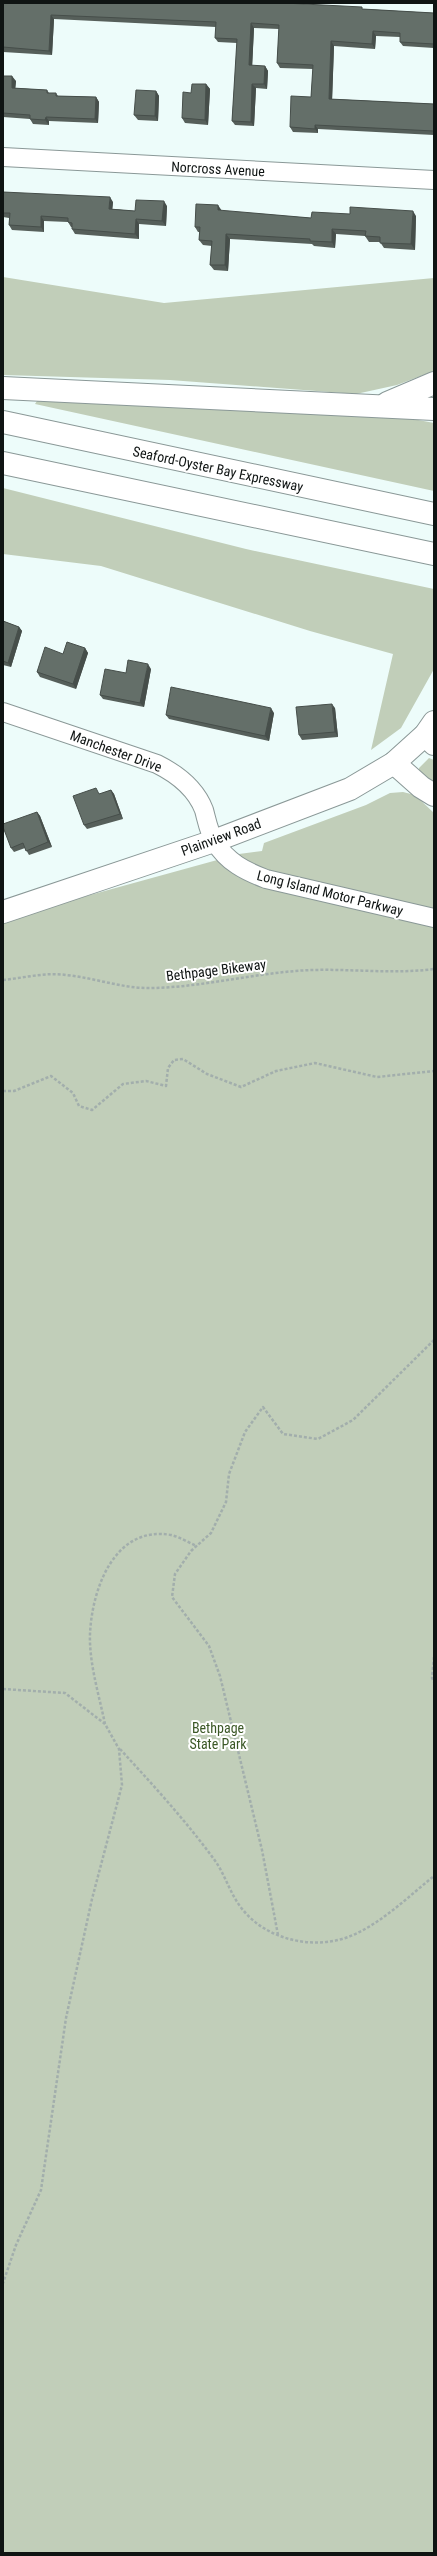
<svg xmlns="http://www.w3.org/2000/svg" width="437" height="2556" font-family="'Roboto Condensed',sans-serif">
  <style>
    .green { fill: #c1ceb9 }
    .lines { fill: none; stroke-linecap: round; stroke-linejoin: round }
    .minor-casing { stroke: #8a9897; stroke-width: 20 }
    .primary-casing { stroke: #8a9897; stroke-width: 24 }
    .motorway-casing { stroke: #8a9897; stroke-width: 24 }
    .path { stroke: #a2aeac; stroke-width: 2.5; stroke-dasharray: 3 2; stroke-linecap: butt }
    .minor { stroke: #fff; stroke-width: 18 }
    .primary { stroke: #fff; stroke-width: 22 }
    .motorway { stroke: #fff; stroke-width: 22 }
    .wall { fill: #565f5a }
    .shaded-wall { fill: #464e4a }
    .building { fill: #646f69; stroke: #464e4a }
    .labels { text-anchor: middle; dominant-baseline: central; stroke-width: 4; stroke-linejoin: round; paint-order: stroke }
    .street-label { font-size: 14px; fill: #0f1413; stroke: #fff }
    .park-label { font-size: 14px; fill: #3b5826; stroke: #fff }
  </style>
  <rect width="100%" height="100%" fill="#edfcfa"/>
  <!-- green -->
  <path class="green" d="M 3,277 L 164,303 L 434,278 L 434,371 L 397,385 L 356,394 L 170,380 L 3,375 Z
    M 37,401 L 413,419 L 434,423 L 434,491 L 35,404 Z
    M 3,488 L 246,549 L 434,589 L 434,669 L 401,728 L 371,750 L 393,654 L 310,631 L 101,566 L 3,554 Z
    M 429,758 L 434,760 L 434,787 L 419,773 L 419,768 Z
    M 403,792 L 415,795 L 434,813 L 434,2553 L 3,2553 L 3,919 L 239,854 L 262,851 L 264,843 L 366,805 L 390,793 Z"/>
  <g class="lines">
    <!-- minor casing -->
    <g class="minor-casing">
      <path id="minor" d="M 3,157 L 434,180
        M 3,712 L 157,764 C 177,774 196,789 204,810 C 207,821 209,833 215,842 C 227,862 245,871 266,879 L 434,918"/>
    </g>
    <!-- primary casing -->
    <g class="primary-casing">
      <path id="primary" d="M 3,912 L 214,841 L 350,789 L 394,763 L 425,735 L 434,722"/>
    </g>
    <!-- motorway casing -->
    <g class="motorway-casing">
      <path id="motorway" d="M 3,388 L 434,409
        M 387,403 L 434,383
        M 3,422 L 434,514
        M 3,463 L 434,554
        M 425,735 L 434,744
        M 394,763 L 421,787 L 434,795"/>
    </g>
    <!-- path -->
    <path class="path" d="M 3,980 C 24,978 45,972 66,975 C 96,978 123,989 153,988 C 200,987 247,975 295,971 C 341,967 388,975 434,969
      M 3,1091 L 14,1091 L 51,1076 L 73,1093 L 79,1106 L 92,1110 L 123,1084 L 146,1081 L 166,1086 L 168,1068 L 174,1060 L 183,1059 L 207,1074 L 241,1087 L 276,1071 L 315,1063 L 377,1077 L 434,1071
      M 434,1657 L 432,1678 L 434,1682
      M 3,1689 L 65,1693 L 105,1724 L 119,1749 L 122,1785 L 92,1899 L 66,2018 L 41,2190 L 16,2245 L 3,2283
      M 105,1724 C 99,1695 89,1663 90,1634 C 92,1588 115,1525 171,1535 C 180,1537 189,1543 197,1546
      M 120,1749 C 153,1785 187,1822 216,1862 C 226,1877 231,1896 243,1910 C 268,1941 317,1951 353,1935 C 383,1922 409,1896 434,1876
      M 278,1935 L 262,1850 L 220,1676 L 209,1646 L 172,1597 L 175,1574 L 191,1551 L 211,1533 L 226,1502 L 229,1474 L 245,1432 L 263,1407 L 283,1434 L 318,1439 L 353,1420 L 434,1340"/>
    <!-- minor -->
    <use href="#minor" class="minor"/>
    <!-- primary -->
    <use href="#primary" class="primary"/>
    <!-- motorway -->
    <use href="#motorway" class="motorway"/>
  </g>
  <!-- wall -->
  <path class="wall" d="M 3,3 L 364,9 L 434,13 L 434,48 L 403,46 L 400,42 L 400,37 L 376,36 L 375,49 L 334,46 L 332,99 L 434,104 L 434,135 L 318,129 L 318,133 L 293,132 L 290,127 L 311,97 L 313,69 L 280,68 L 277,63 L 279,29 L 254,28 L 252,66 L 265,66 L 268,71 L 267,89 L 256,88 L 254,126 L 235,125 L 232,121 L 237,43 L 218,42 L 215,38 L 216,27 L 54,19 L 52,55 L 3,52 Z
    M 3,76 L 16,81 L 15,88 L 47,90 L 49,93 L 56,93 L 58,96 L 96,97 L 99,102 L 98,123 L 49,121 L 49,125 L 33,124 L 30,119 L 3,117 Z
    M 206,84 L 210,89 L 208,125 L 185,123 L 182,118 Z
    M 156,91 L 159,96 L 158,121 L 138,120 L 134,115 Z
    M 3,192 L 113,202 L 112,209 L 135,211 L 167,206 L 166,226 L 139,224 L 139,239 L 75,234 L 72,229 L 72,227 L 71,227 L 68,222 L 44,221 L 44,232 L 12,230 L 9,225 L 9,218 L 3,217 Z
    M 222,211 L 311,218 L 350,214 L 416,216 L 415,250 L 384,248 L 380,242 L 369,242 L 365,236 L 336,234 L 335,248 L 314,246 L 312,244 L 230,239 L 228,271 L 214,270 L 210,265 L 212,246 L 203,245 L 199,240 L 200,232 L 198,232 L 195,227 Z
    M 3,621 L 19,627 L 22,631 L 11,667 L 3,665 Z
    M 85,648 L 88,653 L 76,689 L 40,677 L 37,672 L 63,654 Z
    M 151,669 L 144,707 L 103,699 L 100,695 Z
    M 335,708 L 338,737 L 302,740 L 299,735 Z
    M 274,713 L 269,741 L 169,719 L 166,715 Z
    M 111,790 L 114,794 L 123,819 L 87,829 L 84,825 L 100,793 L 100,794 Z
    M 37,812 L 40,816 L 52,847 L 29,855 L 25,848 L 14,852 L 11,848 Z"/>
  <!-- shaded-wall -->
  <path class="shaded-wall" d="M 51,15 L 54,19 L 52,55 L 49,51 Z
    M 251,23 L 254,28 L 252,70 L 249,65 Z
    M 373,31 L 376,36 L 375,49 L 372,44 Z
    M 331,41 L 334,46 L 332,103 L 329,99 Z
    M 265,66 L 268,71 L 267,89 L 264,84 Z
    M 12,76 L 16,81 L 15,93 L 12,88 Z
    M 206,84 L 210,89 L 208,125 L 205,120 Z
    M 252,84 L 256,88 L 254,126 L 251,122 Z
    M 156,91 L 159,96 L 158,121 L 155,116 Z
    M 96,97 L 99,102 L 98,123 L 95,119 Z
    M 46,117 L 49,121 L 49,125 L 45,120 Z
    M 315,125 L 318,129 L 318,133 L 315,129 Z
    M 110,197 L 113,202 L 112,214 L 109,209 Z
    M 164,201 L 167,206 L 166,226 L 162,221 Z
    M 218,205 L 222,211 L 218,210 Z
    M 413,211 L 416,216 L 415,250 L 411,244 Z
    M 41,216 L 44,221 L 44,232 L 41,227 Z
    M 136,219 L 139,224 L 139,239 L 135,234 Z
    M 332,229 L 336,234 L 335,248 L 332,242 Z
    M 226,234 L 230,239 L 228,271 L 225,265 Z
    M 19,627 L 22,631 L 11,667 L 8,663 Z
    M 85,648 L 88,653 L 76,689 L 73,684 Z
    M 148,664 L 151,669 L 144,707 L 140,703 Z
    M 332,704 L 335,708 L 338,737 L 335,732 Z
    M 271,708 L 274,713 L 269,741 L 265,736 Z
    M 111,790 L 114,794 L 123,819 L 120,814 Z
    M 37,812 L 40,816 L 52,847 L 48,842 Z"/>
  <!-- building -->
  <path class="building" d="M 3,3 L 284,3 L 362,7 L 362,9 L 434,13 L 434,44 L 400,42 L 400,33 L 373,31 L 372,44 L 331,41 L 329,99 L 434,104 L 434,131 L 315,125 L 315,129 L 290,127 L 291,96 L 311,97 L 313,65 L 277,63 L 279,25 L 251,23 L 249,65 L 265,66 L 264,84 L 252,84 L 251,122 L 232,121 L 237,39 L 215,38 L 216,22 L 51,15 L 49,51 L 3,47 Z
    M 3,76 L 12,76 L 12,88 L 47,90 L 47,93 L 56,93 L 56,96 L 96,97 L 95,119 L 46,117 L 45,120 L 30,119 L 30,115 L 3,113 Z
    M 192,84 L 206,84 L 205,120 L 182,118 L 183,92 L 191,93 Z
    M 136,90 L 156,91 L 155,116 L 134,115 Z
    M 3,192 L 110,197 L 109,209 L 135,211 L 136,200 L 164,201 L 162,221 L 136,219 L 135,234 L 72,229 L 72,223 L 68,222 L 68,218 L 41,216 L 41,227 L 9,225 L 10,213 L 3,213 Z
    M 196,204 L 218,205 L 218,210 L 311,218 L 312,212 L 350,214 L 350,207 L 413,211 L 411,244 L 380,243 L 380,237 L 365,236 L 366,231 L 332,229 L 332,242 L 310,241 L 310,239 L 226,234 L 225,265 L 210,265 L 212,241 L 199,240 L 200,227 L 195,227 Z
    M 3,621 L 19,627 L 8,663 L 3,661 Z
    M 67,642 L 85,648 L 73,684 L 37,672 L 45,647 L 63,654 Z
    M 128,660 L 148,664 L 140,703 L 100,695 L 105,669 L 126,673 Z
    M 171,687 L 271,708 L 265,736 L 166,715 Z
    M 332,704 L 335,732 L 299,735 L 296,707 Z
    M 96,788 L 99,794 L 111,790 L 120,814 L 84,825 L 73,796 Z
    M 37,812 L 48,842 L 26,851 L 23,843 L 11,848 L 3,827 L 3,824 Z"/>
  <g class="labels">
    <!-- street labels -->
    <g class="street-label">
      <text transform="translate(218 169) rotate(3)">Norcross Avenue</text>
      <text transform="translate(218 469) rotate(12)">Seaford-Oyster Bay Expressway</text>
      <text transform="translate(116 751) rotate(20)">Manchester Drive</text>
      <text transform="translate(221 837) rotate(-20)">Plainview Road</text>
      <text transform="translate(330 893) rotate(14)">Long Island Motor Parkway</text>
      <text transform="translate(216 970) rotate(-7)">Bethpage Bikeway</text>
    </g>
    <!-- park labels -->
    <g class="park-label">
      <text x="218" y="1728">Bethpage<tspan x="218" dy="16">State Park</tspan></text>
    </g>
  </g>
  <!-- border -->
  <rect width="437" height="2556" fill="none" stroke="#0f1413" stroke-width="8"/>
</svg>
